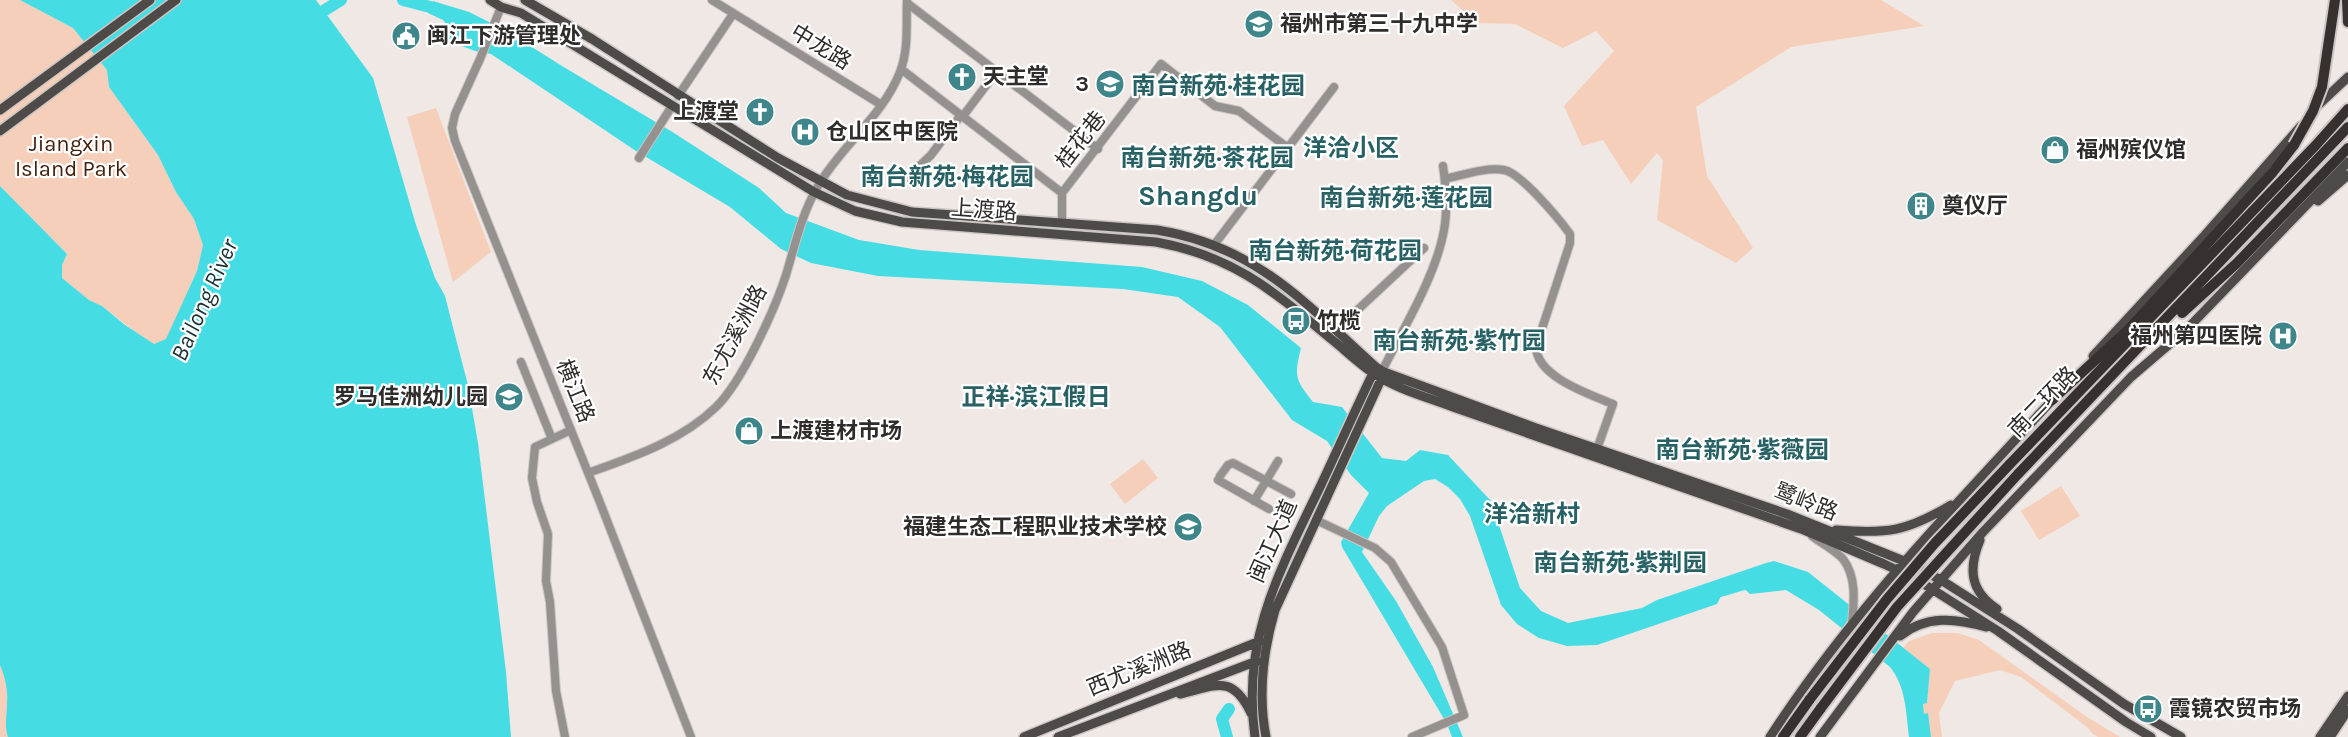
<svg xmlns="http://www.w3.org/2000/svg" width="2348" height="737" font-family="Karla,'Noto Sans SC',sans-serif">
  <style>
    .green { fill: #f6cfba }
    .water { fill: #45dce4 }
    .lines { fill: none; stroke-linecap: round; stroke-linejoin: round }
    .river { stroke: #45dce4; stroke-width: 12 }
    .minor-casing { stroke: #ccc6c4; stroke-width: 10 }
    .major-casing { stroke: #ccc6c4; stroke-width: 12 }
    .highway-casing { stroke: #ccc6c4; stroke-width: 14 }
    .minor { stroke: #94918f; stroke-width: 8 }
    .major { stroke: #4e4a47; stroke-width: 9 }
    .highway { stroke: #36312f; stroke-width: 10 }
    .highway-bridge-casing { stroke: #ccc6c4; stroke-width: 14; stroke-linecap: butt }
    .highway-bridge { stroke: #36312f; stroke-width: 10 }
    .labels { text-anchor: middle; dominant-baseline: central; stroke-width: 4.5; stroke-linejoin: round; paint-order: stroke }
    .poi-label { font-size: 22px; font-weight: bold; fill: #2f2c2b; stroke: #fff; text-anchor: start }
    .street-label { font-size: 22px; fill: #2f2c2b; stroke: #fff }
    .park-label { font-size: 22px; fill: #44210d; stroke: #fff }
    .neighbourhood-label { font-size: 24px; font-weight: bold; fill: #276164; stroke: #fff }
    .water-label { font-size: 24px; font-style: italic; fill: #183132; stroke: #fff }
    .district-label { font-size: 28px; font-weight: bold; fill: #276164; stroke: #fff }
  </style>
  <rect width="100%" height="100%" fill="#efe8e5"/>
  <!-- green -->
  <path class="green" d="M 0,0 L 20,0 L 73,28 L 107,70 L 109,87 L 158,155 L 176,192 L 194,219 L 203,245 L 197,271 L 167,339 L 154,344 L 146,340 L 102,306 L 89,300 L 62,278 L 62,265 L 67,254 L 0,186 Z
    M 1451,0 L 1881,0 L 1924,26 L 1791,47 L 1696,107 L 1707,176 L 1753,248 L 1736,263 L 1657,220 L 1663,161 L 1657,153 L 1631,184 L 1603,140 L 1582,146 L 1564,106 L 1614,51 L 1596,31 L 1563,48 L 1515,24 L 1477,23 Z
    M 436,108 L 491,252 L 453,282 L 407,117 Z
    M 1143,459 L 1158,478 L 1125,504 L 1110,484 Z
    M 2061,486 L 2080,516 L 2039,540 L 2021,511 Z
    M 1932,633 L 1958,633 L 1979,640 L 2087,717 L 2120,737 L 2098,737 L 2093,734 L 2087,727 L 2021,677 L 2000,670 L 1955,681 L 1939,713 L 1942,737 L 1931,737 L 1928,714 L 1924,714 L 1923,703 L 1927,703 L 1930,669 L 1903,648 L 1909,641 Z
    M 0,665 C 5,677 8,690 7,703 C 7,715 4,726 8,737 L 0,737 Z"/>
  <!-- water -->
  <path class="water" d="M 20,0 L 316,0 L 373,78 L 416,225 L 435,278 L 445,296 L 456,339 L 468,385 L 478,443 L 506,672 L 511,737 L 8,737 C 4,726 7,715 7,703 C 8,690 5,677 0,665 L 0,186 L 67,254 L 62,265 L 62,278 L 89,300 L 102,306 L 125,325 L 154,344 L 166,339 L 197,271 L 203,245 L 194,219 L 176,192 L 158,155 L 109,87 L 107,70 L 73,28 Z
    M 433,1 L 469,12 L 505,30 L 562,66 L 674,133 L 759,188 L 786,213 L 859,240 L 919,250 L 1142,267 L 1202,281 L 1248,305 L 1301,348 C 1294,377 1295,379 1313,402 L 1342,407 L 1382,458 L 1406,461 L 1420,450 L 1448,455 L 1491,501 L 1520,588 L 1541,611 L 1568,623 L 1642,608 L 1657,600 L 1766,563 L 1774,561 L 1808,572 L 1930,669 L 1927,703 L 1923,704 L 1924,714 L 1928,713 L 1931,737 L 1909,737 C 1906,712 1906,687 1890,667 L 1819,610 L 1786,590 L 1750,594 L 1736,581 L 1727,584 L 1717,604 L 1597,645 L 1567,646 L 1539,638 L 1517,624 L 1501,605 L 1470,516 L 1460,499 L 1448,487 L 1435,479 L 1424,481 L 1387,506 L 1379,516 L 1362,552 L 1396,601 L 1433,667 L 1463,737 L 1452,737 L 1447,724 L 1342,547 L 1341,542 L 1369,493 L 1351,475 L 1327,441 L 1292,420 L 1220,327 L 1178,297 L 1123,289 L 878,276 L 811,263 L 781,249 L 730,207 L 636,151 L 491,54 L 475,51 L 446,40 L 449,27 L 443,20 L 428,13 Z"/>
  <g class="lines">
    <!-- river -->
    <path class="river" d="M 403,0 L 430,7 L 444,13
      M 312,18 L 341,0
      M 1710,594 L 1754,581
      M 1227,737 L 1222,719 L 1229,709"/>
    <!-- minor casing -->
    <g class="minor-casing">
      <path id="minor" d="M 712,0 L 880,104
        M 907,3 L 1098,149
        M 501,7 L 480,59 L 455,114 L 452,128 L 455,141 L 599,500 L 691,737
        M 901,69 L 1062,193
        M 678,96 L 733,14
        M 963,116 L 997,71
        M 639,158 L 672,106
        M 906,179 L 931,155 L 961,115
        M 1445,179 C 1463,175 1486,167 1504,170 C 1521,173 1559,219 1570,234 L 1570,243 L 1536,347 C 1537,377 1589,394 1613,404 L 1597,449
        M 1062,223 L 1062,193 L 1161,64 L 1215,106 L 1239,111 L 1288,148
        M 1214,245 L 1334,87
        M 1336,330 L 1424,248
        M 521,362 L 552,439
        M 1382,371 C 1403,329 1436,276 1444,230 C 1448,209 1446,187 1443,166
        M 588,473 C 633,457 681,441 716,407 C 742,382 775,309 786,275 C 795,245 802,213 818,186 C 841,146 883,116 900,72 C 909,49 906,24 907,0
        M 1220,476 L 1228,465 L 1233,463 L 1291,494
        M 1218,480 L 1269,509
        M 1254,501 L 1278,461
        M 1316,520 L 1375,548 L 1391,562 L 1442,647 L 1464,715 L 1412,737
        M 1812,536 C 1821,543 1835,550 1843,559 C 1857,577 1854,603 1852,623
        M 565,737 L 556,691 L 550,602 L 546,581 L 548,534 L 537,502 L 532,478 L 535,447 L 571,430"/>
    </g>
    <!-- major casing -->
    <g class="major-casing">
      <path id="major" d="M 490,0 L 501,7 L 521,13 L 814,192 L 855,211 L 902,222 L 1156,242 C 1233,256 1272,290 1330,338 C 1344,349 1358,363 1373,373 C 1396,389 1427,397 1453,407 L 1804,530 L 1884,564 L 1916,579 L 1998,631 L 2126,722 L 2151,737
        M 525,0 L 592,39 L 778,158 L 847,195 L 912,212 L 1157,230 C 1256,246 1305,303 1376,367 L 1384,372 L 1536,428 L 1787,514 L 1904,561 L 1941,580 L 2018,629 L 2124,704 L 2181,737
        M 2315,108 L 2348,77
        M 0,110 L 150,0
        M 0,131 L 176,0
        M 2318,201 L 2348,175
        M 2093,356 L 2205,235 L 2301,126
        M 1836,530 C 1887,534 1906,532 1951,505
        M 1980,540 C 1968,569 1970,591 1997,609
        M 1900,636 C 1926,615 1955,618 1986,627
        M 1180,694 C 1215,686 1232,673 1251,713
        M 1024,737 L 1260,641
        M 1058,737 L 1257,661
        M 1255,737 C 1241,639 1280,570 1321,485 C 1339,447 1356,408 1375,369
        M 1266,737 C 1258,695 1263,651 1275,610 L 1383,375
        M 1770,737 C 1851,612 1956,504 2057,395
        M 1820,737 L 1913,612 L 1983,532 L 2131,377 L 2187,329 L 2348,162
        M 2320,737 L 2348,696
        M 2330,737 L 2348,710"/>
    </g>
    <!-- highway casing -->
    <g class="highway-casing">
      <path id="highway" d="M 2347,0 L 2348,22
        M 2182,313 L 2237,263 L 2348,148
        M 2052,400 L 2129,329 L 2273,172 L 2294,145
        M 2009,465 L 2316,145 L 2348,109
        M 2018,474 L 2348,127
        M 1783,737 L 1810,699
        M 1800,737 L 1821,708"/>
    </g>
    <!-- minor -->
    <use href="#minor" class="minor"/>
    <!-- major -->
    <use href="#major" class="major"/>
    <!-- highway -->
    <use href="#highway" class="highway"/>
    <!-- highway-bridge casing -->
    <g class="highway-bridge-casing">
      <path id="highway-bridge" d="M 2294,145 L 2313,111 L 2322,87 L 2335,0
        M 1810,699 L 1887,599 L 1935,543 L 2009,465
        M 1821,708 L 1897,607 L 2018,474"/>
    </g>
    <!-- highway-bridge -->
    <use href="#highway-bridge" class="highway-bridge"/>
  </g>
  <!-- icons -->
  <defs>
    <g id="school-disc" transform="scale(1.5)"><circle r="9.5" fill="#3e868a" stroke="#fff"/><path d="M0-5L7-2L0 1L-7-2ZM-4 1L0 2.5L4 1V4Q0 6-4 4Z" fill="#fff"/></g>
    <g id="civic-disc" transform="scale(1.5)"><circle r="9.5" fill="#3e868a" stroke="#fff"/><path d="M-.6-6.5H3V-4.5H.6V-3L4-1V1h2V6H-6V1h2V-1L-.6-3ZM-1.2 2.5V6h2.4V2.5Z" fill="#fff"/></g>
    <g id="church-disc" transform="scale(1.5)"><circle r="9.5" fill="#3e868a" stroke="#fff"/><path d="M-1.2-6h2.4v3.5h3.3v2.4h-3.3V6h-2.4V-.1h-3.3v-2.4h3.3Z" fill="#fff"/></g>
    <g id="hospital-disc" transform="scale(1.5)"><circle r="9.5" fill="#3e868a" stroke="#fff"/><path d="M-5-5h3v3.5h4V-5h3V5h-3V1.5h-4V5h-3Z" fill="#fff"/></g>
    <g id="shop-disc" transform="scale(1.5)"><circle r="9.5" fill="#3e868a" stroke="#fff"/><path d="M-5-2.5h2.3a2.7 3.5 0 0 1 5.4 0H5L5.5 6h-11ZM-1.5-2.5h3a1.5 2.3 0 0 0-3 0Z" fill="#fff"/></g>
    <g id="building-disc" transform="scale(1.5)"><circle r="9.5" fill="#3e868a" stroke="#fff"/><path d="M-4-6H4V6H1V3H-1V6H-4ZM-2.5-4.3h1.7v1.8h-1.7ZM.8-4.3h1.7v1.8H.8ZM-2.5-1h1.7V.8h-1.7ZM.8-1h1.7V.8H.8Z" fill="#fff"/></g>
    <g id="bus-disc" transform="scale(1.5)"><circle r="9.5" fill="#3e868a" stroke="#fff"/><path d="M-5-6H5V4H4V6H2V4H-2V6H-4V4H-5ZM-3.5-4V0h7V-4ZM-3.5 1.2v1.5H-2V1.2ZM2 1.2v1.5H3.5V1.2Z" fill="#fff"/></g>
  </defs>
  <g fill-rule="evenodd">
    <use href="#school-disc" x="1259" y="24"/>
    <use href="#civic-disc" x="406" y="36"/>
    <use href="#church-disc" x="962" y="77"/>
    <use href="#school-disc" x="1110" y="84"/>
    <use href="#church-disc" x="760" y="112"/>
    <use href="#hospital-disc" x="805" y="132"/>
    <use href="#shop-disc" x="2055" y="150"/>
    <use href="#building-disc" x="1921" y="206"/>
    <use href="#bus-disc" x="1296" y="321"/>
    <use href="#hospital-disc" x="2283" y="336"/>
    <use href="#school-disc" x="509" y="397"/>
    <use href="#shop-disc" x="749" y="431"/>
    <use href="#school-disc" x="1188" y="527"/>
    <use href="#bus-disc" x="2148" y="709"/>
  </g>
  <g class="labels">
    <!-- poi labels -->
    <g class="poi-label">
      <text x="1280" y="24">福州市第三十九中学</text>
      <text x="427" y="36">闽江下游管理处</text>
      <text x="983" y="77">天主堂</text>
      <text x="1089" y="84" text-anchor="end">3</text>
      <text x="739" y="112" text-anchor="end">上渡堂</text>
      <text x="826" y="132">仓山区中医院</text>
      <text x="2076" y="150">福州殡仪馆</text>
      <text x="1942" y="206">奠仪厅</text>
      <text x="1317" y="321">竹榄</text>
      <text x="2262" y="336" text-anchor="end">福州第四医院</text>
      <text x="488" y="397" text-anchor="end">罗马佳洲幼儿园</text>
      <text x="770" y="431">上渡建材市场</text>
      <text x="1167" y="527" text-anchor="end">福建生态工程职业技术学校</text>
      <text x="2169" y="709">霞镜农贸市场</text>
    </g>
    <!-- street labels -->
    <g class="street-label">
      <text transform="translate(821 47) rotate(31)">中龙路</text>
      <text transform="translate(1081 140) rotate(-52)">桂花巷</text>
      <text transform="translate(984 210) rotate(4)">上渡路</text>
      <text transform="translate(735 335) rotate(-62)">东尤溪洲路</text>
      <text transform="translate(575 391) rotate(68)">横江路</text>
      <text transform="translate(2043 402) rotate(-46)">南二环路</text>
      <text transform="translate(1806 502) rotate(21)">鹭岭路</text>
      <text transform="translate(1273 541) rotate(-66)">闽江大道</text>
      <text transform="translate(1139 669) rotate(-22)">西尤溪洲路</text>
    </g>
    <!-- park labels -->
    <g class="park-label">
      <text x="71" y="144">Jiangxin<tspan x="71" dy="25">Island Park</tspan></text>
    </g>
    <!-- neighbourhood labels -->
    <g class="neighbourhood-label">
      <text x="1218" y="86">南台新苑·桂花园</text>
      <text x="1351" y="148">洋洽小区</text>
      <text x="1207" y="158">南台新苑·茶花园</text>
      <text x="947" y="177">南台新苑·梅花园</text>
      <text x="1406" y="198">南台新苑·莲花园</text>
      <text x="1335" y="251">南台新苑·荷花园</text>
      <text x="1459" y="341">南台新苑·紫竹园</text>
      <text x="1036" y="397">正祥·滨江假日</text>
      <text x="1742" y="450">南台新苑·紫薇园</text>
      <text x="1532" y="514">洋洽新村</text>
      <text x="1620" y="563">南台新苑·紫荆园</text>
    </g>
    <!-- water labels -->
    <g class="water-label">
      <text transform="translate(204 300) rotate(-66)">Bailong River</text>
    </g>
    <!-- district labels -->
    <g class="district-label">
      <text x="1198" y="195">Shangdu</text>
    </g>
  </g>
</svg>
